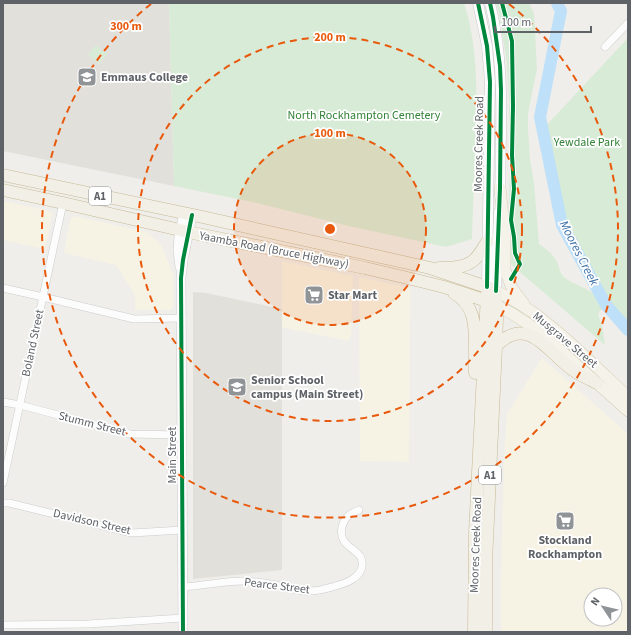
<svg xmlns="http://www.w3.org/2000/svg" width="631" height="635" font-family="'Source Sans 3',sans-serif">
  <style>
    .commercial { fill: #f7f3e4; fill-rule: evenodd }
    .education { fill: #e2e0da }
    .green { fill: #d8ebd6 }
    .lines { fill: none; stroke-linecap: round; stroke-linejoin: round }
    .river { stroke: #bfe0f9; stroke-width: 12 }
    .minor-casing { stroke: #cbcccc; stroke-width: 8 }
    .tertiary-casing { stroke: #cbcccc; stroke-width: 10 }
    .secondary-casing { stroke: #cacacb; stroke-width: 11 }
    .primary-casing { stroke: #d7ceb8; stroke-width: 12 }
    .trunk-casing { stroke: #c8b996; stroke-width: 13 }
    .minor { stroke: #fdfcfc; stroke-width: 7 }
    .tertiary { stroke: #fdfcfc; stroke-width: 9 }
    .secondary { stroke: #fdfcfc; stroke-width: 10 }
    .primary { stroke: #f4f2e9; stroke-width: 11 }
    .trunk { stroke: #f2f0e6; stroke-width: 12 }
    .cycleway-casing { stroke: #fff; stroke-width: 6 }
    .cycleway { stroke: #00873e; stroke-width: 4 }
    .ring { fill: none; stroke: #e8590c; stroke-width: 2; stroke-dasharray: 7 5 }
    .labels { text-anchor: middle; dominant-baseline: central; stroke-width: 3.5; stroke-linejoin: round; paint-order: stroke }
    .shield { fill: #fff; stroke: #8f9295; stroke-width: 1 }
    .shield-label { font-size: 11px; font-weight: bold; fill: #5f6368 }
    .poi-label { font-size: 12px; font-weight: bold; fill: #5f6368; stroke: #fff; text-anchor: start }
    .park-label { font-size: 12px; fill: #348238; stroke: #fff }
    .street-label { font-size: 12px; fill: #5f6368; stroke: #fff }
    .water-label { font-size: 13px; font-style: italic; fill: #4174aa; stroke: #fff }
    .centre { fill: #e8590c; stroke: #fff; stroke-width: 2 }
    .ring-label { font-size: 12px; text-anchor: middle; font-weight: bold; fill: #e8590c; stroke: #fff; stroke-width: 3.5; stroke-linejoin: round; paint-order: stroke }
  </style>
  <rect width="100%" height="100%" fill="#efeeea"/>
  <!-- commercial -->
  <path class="commercial" d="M 3,201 L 50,211 L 52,214 L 45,249 L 3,240 Z
    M 74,216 L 147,232 L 162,246 L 173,274 L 173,307 L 170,310 L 135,310 L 135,295 L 116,265 L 64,253 L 71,218 Z
    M 282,261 L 353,276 L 351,336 L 348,341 L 282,327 Z
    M 359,277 L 410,288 L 409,462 L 360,461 Z
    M 542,358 L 628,434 L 628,632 L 501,632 L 501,584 L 504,459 L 507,414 ZM 591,595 L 615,595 L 615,619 L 591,619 Z"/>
  <!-- education -->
  <path class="education" d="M 3,3 L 169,3 L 174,186 L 3,151 Z
    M 193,292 L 206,293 L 282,309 L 282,570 L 193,579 Z"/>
  <!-- green -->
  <path class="green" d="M 169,3 L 464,3 C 479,49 477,100 475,148 C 474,178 473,208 472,239 L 446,247 L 349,226 L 257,203 L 174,186 Z
    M 496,3 L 529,3 L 534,14 L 537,69 L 528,113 L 528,129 L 530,159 L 534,183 L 539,244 C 546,249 553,254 557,262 C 560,268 559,273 565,278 C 578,287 599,291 605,307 L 600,311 L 598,314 L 602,326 L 605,345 L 507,261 L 510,169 L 509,141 L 509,101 L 507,63 L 499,13 Z
    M 627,39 L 628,40 L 628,330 L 606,305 L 562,225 L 543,129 Z
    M 96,45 L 107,54 L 99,64 L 88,55 Z"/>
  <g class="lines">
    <!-- river -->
    <path class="river" d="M 557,3 L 561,11 L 540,117 L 562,225 L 606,305 L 628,330"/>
    <!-- minor casing -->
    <g class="minor-casing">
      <path id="minor" d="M 605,47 L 628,23
        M 3,288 L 43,297 L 134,319 L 182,318
        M 3,402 L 20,405 L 130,434 L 182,435
        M 3,483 L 63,203
        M 3,503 L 9,503 L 132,533 L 182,530
        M 182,587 C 202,586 223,581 243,581 C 254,581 265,583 276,585 C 285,587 294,590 303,591 C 317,592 329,588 342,584 C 349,582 358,577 361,570 C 367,554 351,551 344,541 C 339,533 342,522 348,516 C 351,513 355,512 359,510
        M 3,625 L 88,624 L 183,618"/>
    </g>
    <!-- tertiary casing -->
    <g class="tertiary-casing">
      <path id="tertiary" d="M 180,267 L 178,250 L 179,237 L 184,213
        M 183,632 L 181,278 L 183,260 L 192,215"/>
    </g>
    <!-- secondary casing -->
    <g class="secondary-casing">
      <path id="secondary" d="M 478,3 L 487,46 L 490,82 L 487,287
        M 490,3 C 501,47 502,92 501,138 C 500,157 501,177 500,196
        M 496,291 L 499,212"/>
    </g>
    <!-- primary casing -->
    <g class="primary-casing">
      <path id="primary" d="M 500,188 L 505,236 L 505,270 L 512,288 L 524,304
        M 496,291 C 508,297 520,304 531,311 C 566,336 597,368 628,397
        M 497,306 L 511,313 L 539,331 L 628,411"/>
    </g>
    <!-- trunk casing -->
    <g class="trunk-casing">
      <path id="trunk" d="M 3,175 L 198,216 L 430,268 L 487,287 L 496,291 L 497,318 L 496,346 L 486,562 L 486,632
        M 3,190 L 63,203 L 193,233 L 365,268 L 420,281 L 444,287 L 487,301 L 497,306
        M 439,268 C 450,268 465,268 474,260 C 479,256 483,248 487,242
        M 454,293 C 474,305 475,323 475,345 C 475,354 475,363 475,373
        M 496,346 C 528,313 548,353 573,370 C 580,375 589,379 597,383
        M 474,632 L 475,533 L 487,294"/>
    </g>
    <!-- minor -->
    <use href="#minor" class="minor"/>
    <!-- tertiary -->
    <use href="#tertiary" class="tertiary"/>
    <!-- secondary -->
    <use href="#secondary" class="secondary"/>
    <!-- primary -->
    <use href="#primary" class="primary"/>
    <!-- trunk -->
    <use href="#trunk" class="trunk"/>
    <!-- cycleway casing -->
    <g class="cycleway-casing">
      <path id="cycleway" d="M 478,3 L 487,46 L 490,82 L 487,287
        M 490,3 L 493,17 L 500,66 L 501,90 L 500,188 L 496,291
        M 502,3 L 512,41 L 513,106 L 512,155 L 514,189 L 511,220 L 514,237 L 515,253 L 520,264 L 511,279
        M 183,632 L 181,278 L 183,260 L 192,215"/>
    </g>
    <!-- cycleway -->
    <use href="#cycleway" class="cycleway"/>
  </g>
  <!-- distance rings -->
  <circle cx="330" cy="229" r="96" fill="#e8590c" fill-opacity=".12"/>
  <g class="ring">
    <circle cx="330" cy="229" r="96"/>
    <circle cx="330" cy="229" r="192"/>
    <path d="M509 4A288 288 0 1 1 151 4"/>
  </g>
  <!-- icons -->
  <defs>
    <g id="school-square" transform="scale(1)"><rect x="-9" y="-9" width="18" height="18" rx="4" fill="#919496" stroke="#fff"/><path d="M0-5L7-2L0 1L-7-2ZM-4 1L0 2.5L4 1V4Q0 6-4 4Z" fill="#fff"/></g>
    <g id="supermarket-square" transform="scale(1)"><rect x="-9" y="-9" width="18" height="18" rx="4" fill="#919496" stroke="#fff"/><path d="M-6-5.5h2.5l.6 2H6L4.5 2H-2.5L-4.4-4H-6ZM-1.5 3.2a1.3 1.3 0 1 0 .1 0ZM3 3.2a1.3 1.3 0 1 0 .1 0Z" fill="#fff"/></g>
  </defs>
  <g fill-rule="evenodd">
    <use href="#school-square" x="87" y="77"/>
    <use href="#supermarket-square" x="314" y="295"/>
    <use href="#school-square" x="237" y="387"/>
    <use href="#supermarket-square" x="565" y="521"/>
  </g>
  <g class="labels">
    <!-- shield labels -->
    <g class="shield">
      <rect x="89" y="187" width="22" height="18" rx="3"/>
      <rect x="479" y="466" width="22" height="18" rx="3"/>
    </g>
    <g class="shield-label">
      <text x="100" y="196">A1</text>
      <text x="490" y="475">A1</text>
    </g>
    <!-- poi labels -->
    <g class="poi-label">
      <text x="101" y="77">Emmaus College</text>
      <text x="328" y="295">Star Mart</text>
      <text x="251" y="380">Senior School<tspan x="251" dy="14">campus (Main Street)</tspan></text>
      <text x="565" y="540" text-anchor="middle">Stockland<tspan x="565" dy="14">Rockhampton</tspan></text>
    </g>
    <!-- park labels -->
    <g class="park-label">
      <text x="364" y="115">North Rockhampton Cemetery</text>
      <text x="587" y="142">Yewdale Park</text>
    </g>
    <!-- street labels -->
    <g class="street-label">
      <text transform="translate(479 144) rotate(-89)">Moores Creek Road</text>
      <text transform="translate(274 250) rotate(11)">Yaamba Road (Bruce Highway)</text>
      <text transform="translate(565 340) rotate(40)">Musgrave Street</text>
      <text transform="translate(33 343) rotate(-78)">Boland Street</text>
      <text transform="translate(92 424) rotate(14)">Stumm Street</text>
      <text transform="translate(172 455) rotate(-90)">Main Street</text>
      <text transform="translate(92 522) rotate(13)">Davidson Street</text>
      <text transform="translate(476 545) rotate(-88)">Moores Creek Road</text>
      <text transform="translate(277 586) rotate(7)">Pearce Street</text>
    </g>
    <!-- water labels -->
    <g class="water-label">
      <text transform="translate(579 253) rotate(63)">Moores Creek</text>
    </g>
  </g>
  <circle cx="330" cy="229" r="6" class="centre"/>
  <g class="ring-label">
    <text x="126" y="30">300 m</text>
    <text x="330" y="41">200 m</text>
    <text x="330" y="137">100 m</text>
  </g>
  <!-- border -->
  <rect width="631" height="635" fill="none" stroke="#5f6368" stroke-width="8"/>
  <!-- north arrow -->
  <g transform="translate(603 607) rotate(305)"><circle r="19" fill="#ffffff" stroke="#bfc1c3"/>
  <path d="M0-3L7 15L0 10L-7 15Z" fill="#919496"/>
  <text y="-6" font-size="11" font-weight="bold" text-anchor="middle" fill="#5f6368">N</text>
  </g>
  <!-- scale -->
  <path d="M495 26v6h96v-6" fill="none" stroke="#5f6368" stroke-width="2"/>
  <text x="501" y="26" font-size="12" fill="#5f6368" stroke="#ffffff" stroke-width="3" paint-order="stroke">100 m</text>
</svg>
